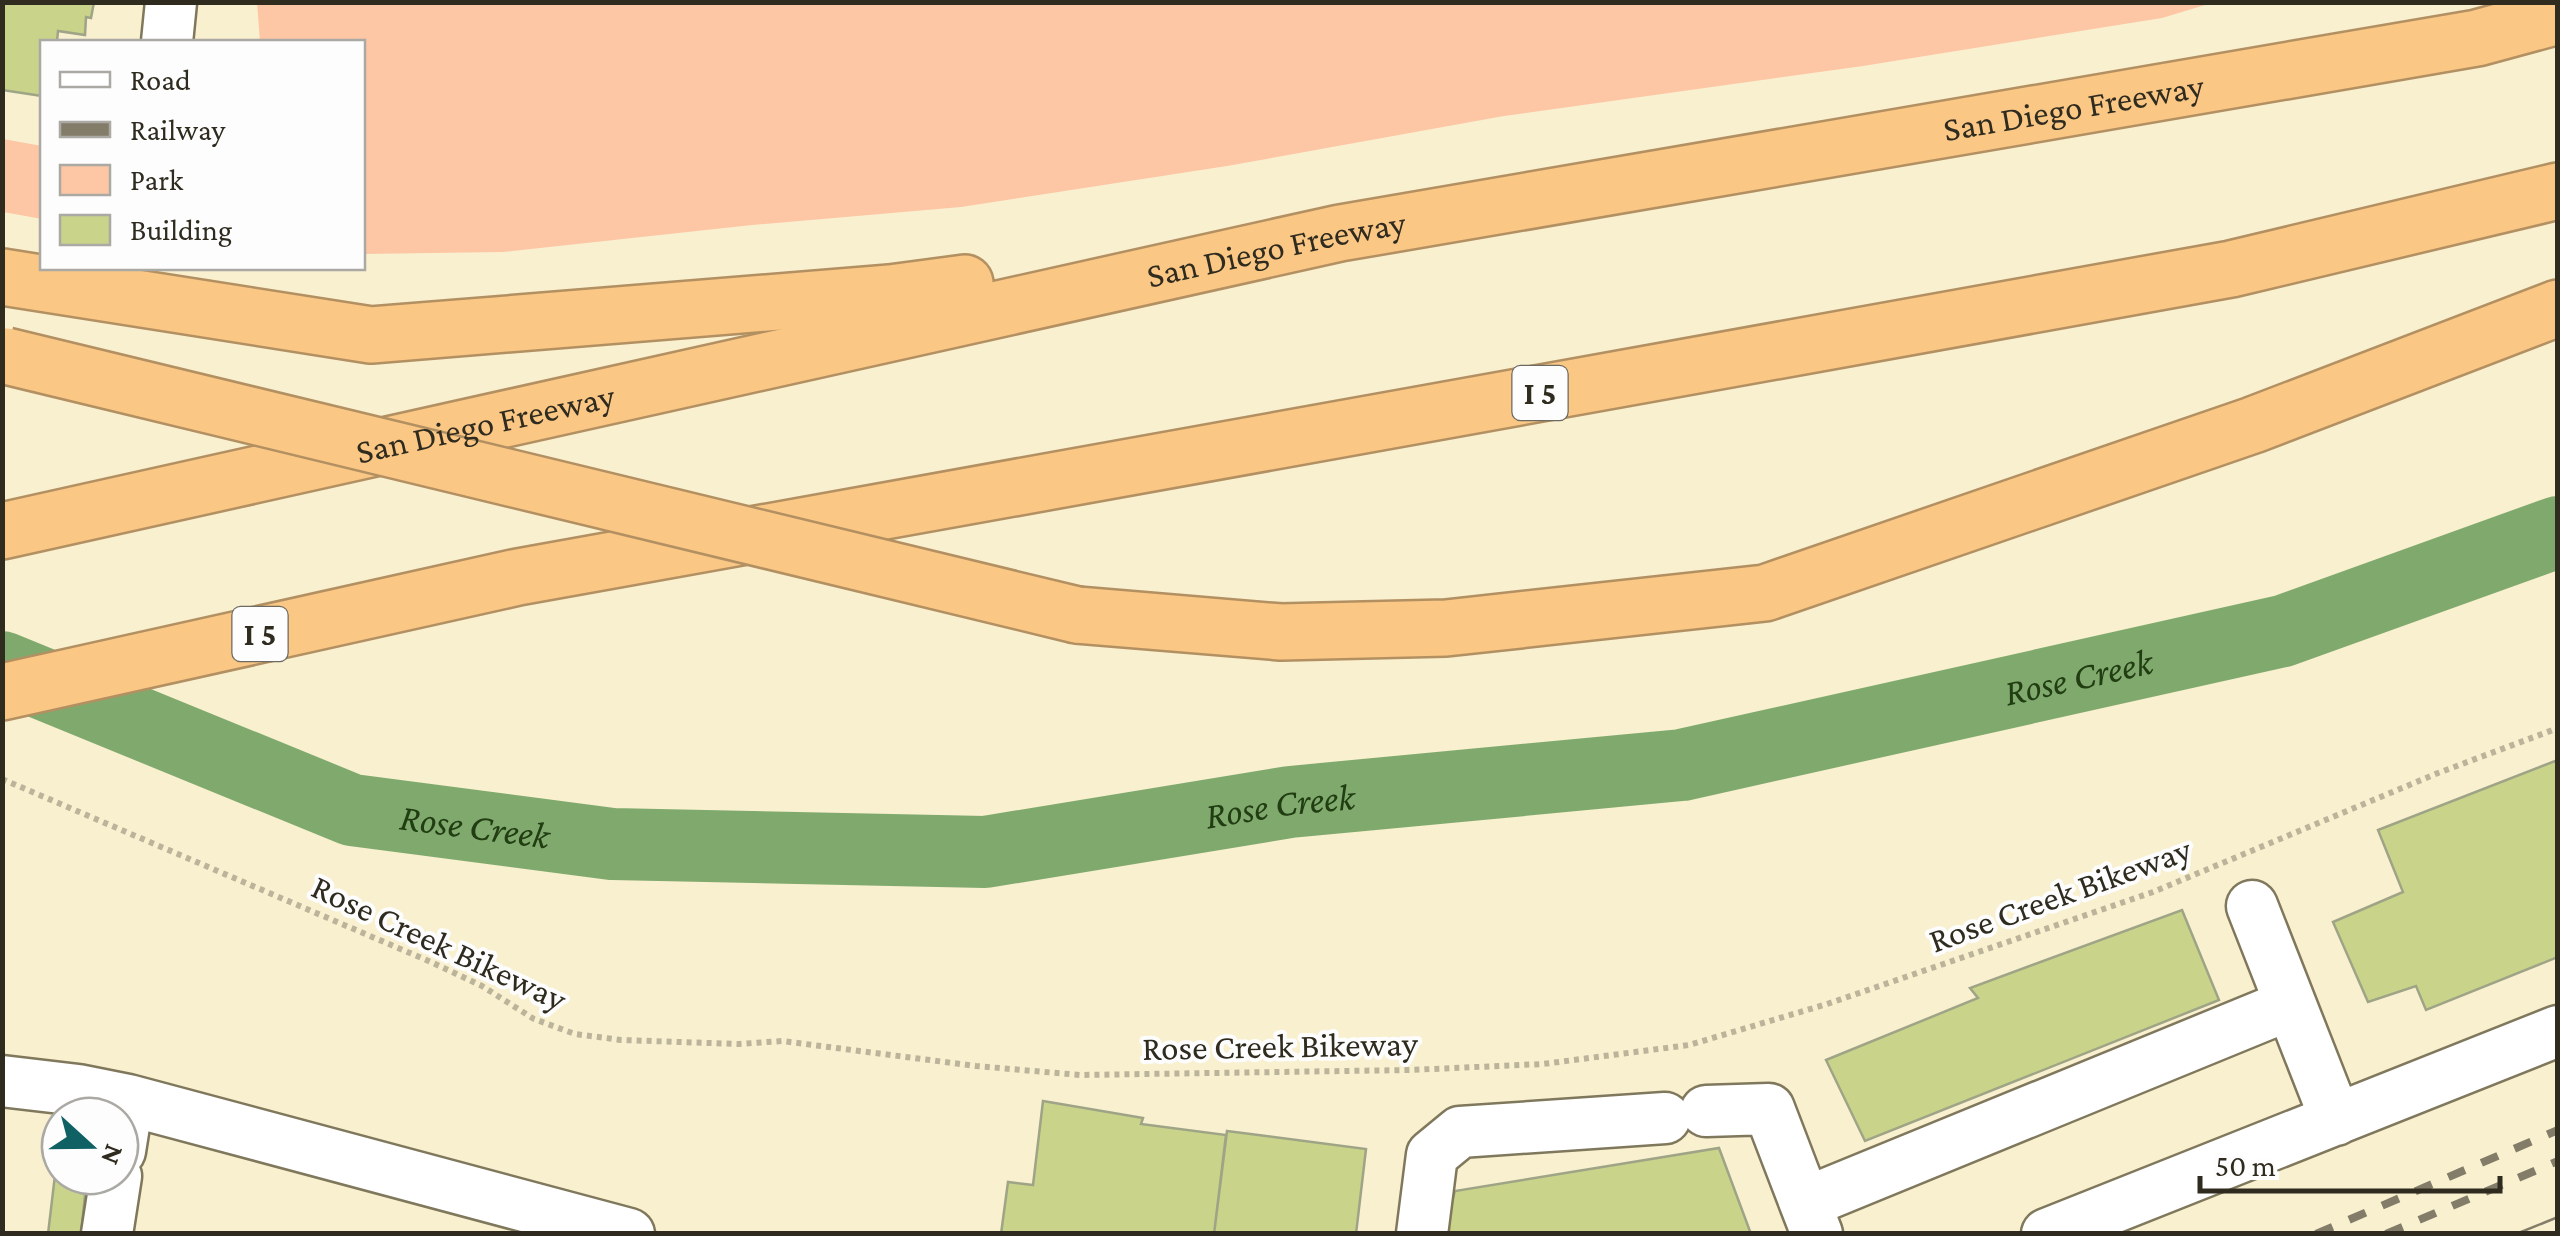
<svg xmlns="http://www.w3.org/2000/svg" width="2560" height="1236" font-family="'Crimson Pro',serif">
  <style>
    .green { fill: #fdc7a6 }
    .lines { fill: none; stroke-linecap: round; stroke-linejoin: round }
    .river { stroke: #80aa6d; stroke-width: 72 }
    .building { fill: #c9d48a; stroke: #9fa486; stroke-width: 2.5 }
    .minor-casing { stroke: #80785c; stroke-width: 55 }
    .highway-casing { stroke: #b39061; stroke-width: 60 }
    .path { stroke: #bcb49a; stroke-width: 6; stroke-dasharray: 5 5; stroke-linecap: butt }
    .minor { stroke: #fff; stroke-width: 50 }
    .highway { stroke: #fac785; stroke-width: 55 }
    .tram { stroke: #827c68; stroke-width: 2.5 }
    .rail { stroke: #827c68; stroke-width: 8; stroke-dasharray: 18 18; stroke-linecap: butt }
    .highway-bridge-casing { stroke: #b39061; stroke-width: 60; stroke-linecap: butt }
    .highway-bridge { stroke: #fac785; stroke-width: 55 }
    .labels { text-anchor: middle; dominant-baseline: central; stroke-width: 8; stroke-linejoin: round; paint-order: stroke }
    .shield { fill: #fdfdfd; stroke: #6d6a62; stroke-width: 2.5 }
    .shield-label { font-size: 32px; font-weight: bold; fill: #2f2b1f }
    .street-label { font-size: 35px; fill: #2f2b1f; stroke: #fdfdfd }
    .water-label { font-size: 38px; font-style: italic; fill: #213d12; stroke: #fdfdfd }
  </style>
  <rect width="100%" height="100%" fill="#f9f0d0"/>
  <!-- green -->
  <path class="green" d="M 257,3 L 257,2 L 2212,3 L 2162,18 L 1863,66 L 1504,116 L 1227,166 L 961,207 L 752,225 L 504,252 L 363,254 L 362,42 L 260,42 Z
    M 3,139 L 42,146 L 42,219 L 3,212 Z"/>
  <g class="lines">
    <!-- river -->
    <path class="river" id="s1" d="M 2,667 L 352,810 L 612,844 L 985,852 L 1290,802 L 1682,765 L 2283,631 L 2558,532"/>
  </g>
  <!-- building -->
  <path class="building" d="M 2,2 L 94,2 L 91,18 L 86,17 L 85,35 L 58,31 L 57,42 L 42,42 L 42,96 L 2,90 Z
    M 2555,761 L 2558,766 L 2558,957 L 2426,1010 L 2416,986 L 2368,1002 L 2333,922 L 2403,892 L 2378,830 Z
    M 2182,910 L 2219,1000 L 1865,1141 L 1826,1060 L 1978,998 L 1970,988 Z
    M 1043,1101 L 1143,1118 L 1141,1124 L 1226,1135 L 1214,1234 L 1001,1234 L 1008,1182 L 1033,1185 Z
    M 1227,1131 L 1366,1149 L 1356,1234 L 1214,1234 Z
    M 60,1133 L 60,1176 L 87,1176 L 81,1234 L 48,1234 Z
    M 1719,1148 L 1751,1234 L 1443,1234 L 1455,1191 Z"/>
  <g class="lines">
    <!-- minor casing -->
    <g class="minor-casing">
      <path id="minor" d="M 167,42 L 171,2
        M 2252,906 L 2336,1120
        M 2,1081 L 78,1090 L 128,1100 L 120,1151
        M 128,1100 L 629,1234
        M 1706,1111 L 1769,1109 L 1805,1203
        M 107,1234 L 116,1176
        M 1422,1234 L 1432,1155 L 1460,1132 L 1665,1118
        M 1817,1234 L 1805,1203 L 2289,1005
        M 2047,1234 L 2558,1031"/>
    </g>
    <!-- highway casing -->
    <g class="highway-casing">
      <g id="highway">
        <path d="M 2,277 L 371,335 L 890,293 L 965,283"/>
        <path id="s2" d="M 2,531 L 1340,233 L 2477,38 L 2558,16"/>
        <path d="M 1077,615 L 1281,632 L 1446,628 L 1765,593 L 2253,425 L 2558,308"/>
        <path d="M 2,692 L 518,577 L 2231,269 L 2558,191"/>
      </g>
    </g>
    <!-- path -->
    <path class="path" d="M 2,779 L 431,962 L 482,986 L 534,1019 L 575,1034 L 621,1040 L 739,1044 L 782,1041 L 976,1066 L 1080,1075 L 1410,1070 L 1543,1064 L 1689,1045 L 1827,1004 L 2153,892 L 2438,773 L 2558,728"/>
    <!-- minor -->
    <use href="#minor" class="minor"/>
    <!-- highway -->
    <use href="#highway" class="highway"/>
    <!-- tram -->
    <path class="tram" d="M 2516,1234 L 2558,1217"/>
    <!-- rail -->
    <path class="rail" d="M 2316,1234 L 2558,1130
      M 2386,1234 L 2558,1161"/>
    <!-- highway-bridge casing -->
    <g class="highway-bridge-casing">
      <path id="highway-bridge" d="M 6,356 L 1077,615"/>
    </g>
    <!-- highway-bridge -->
    <use href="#highway-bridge" class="highway-bridge"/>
  </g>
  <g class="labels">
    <!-- shield labels -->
    <g class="shield">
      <rect x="1512.5" y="366" width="55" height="54" rx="8"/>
      <rect x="232.5" y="607" width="55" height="54" rx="8"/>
    </g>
    <g class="shield-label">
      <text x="1540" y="393">I 5</text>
      <text x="260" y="634">I 5</text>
    </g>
    <!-- street labels -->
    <g class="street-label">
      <text stroke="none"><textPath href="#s2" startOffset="2115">San Diego Freeway</textPath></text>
      <text stroke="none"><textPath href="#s2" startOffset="1305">San Diego Freeway</textPath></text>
      <text stroke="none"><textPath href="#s2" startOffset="495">San Diego Freeway</textPath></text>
      <text transform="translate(2060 895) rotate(-20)">Rose Creek Bikeway</text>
      <text transform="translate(439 943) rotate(25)">Rose Creek Bikeway</text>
      <text transform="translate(1280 1046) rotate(-1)">Rose Creek Bikeway</text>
    </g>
    <!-- water labels -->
    <g class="water-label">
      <text stroke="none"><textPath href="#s1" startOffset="2122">Rose Creek</textPath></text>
      <text stroke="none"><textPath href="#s1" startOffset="1312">Rose Creek</textPath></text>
      <text stroke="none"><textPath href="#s1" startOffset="502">Rose Creek</textPath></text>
    </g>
  </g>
  <!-- border -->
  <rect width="2560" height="1236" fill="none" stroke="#2f2b1f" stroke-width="10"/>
  <!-- legend -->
  <rect x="40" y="40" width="325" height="230" fill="#fdfdfd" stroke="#aba9a4" stroke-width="2.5"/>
  <rect x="60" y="72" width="50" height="15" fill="#ffffff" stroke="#aba9a4" stroke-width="2.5"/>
  <text x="130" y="90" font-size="30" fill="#2f2b1f">Road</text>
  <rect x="60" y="122" width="50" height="15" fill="#827c68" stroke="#aba9a4" stroke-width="2.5"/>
  <text x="130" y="140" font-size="30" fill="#2f2b1f">Railway</text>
  <rect x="60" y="165" width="50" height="30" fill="#fdc7a6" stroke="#aba9a4" stroke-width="2.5"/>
  <text x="130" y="190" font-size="30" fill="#2f2b1f">Park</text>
  <rect x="60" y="215" width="50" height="30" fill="#c9d48a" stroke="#aba9a4" stroke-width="2.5"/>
  <text x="130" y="240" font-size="30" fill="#2f2b1f">Building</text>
  <!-- north arrow -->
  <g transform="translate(90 1146) rotate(111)"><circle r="48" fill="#fdfdfd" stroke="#aba9a4" stroke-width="2.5"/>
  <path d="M0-8L18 38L0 25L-18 38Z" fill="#106164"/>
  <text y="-15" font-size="28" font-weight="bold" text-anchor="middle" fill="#2f2b1f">N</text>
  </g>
  <!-- scale -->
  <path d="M2200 1176v15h300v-15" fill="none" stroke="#2f2b1f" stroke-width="5"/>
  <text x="2215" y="1176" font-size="30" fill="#2f2b1f" stroke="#fdfdfd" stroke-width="8" paint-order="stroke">50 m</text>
</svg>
